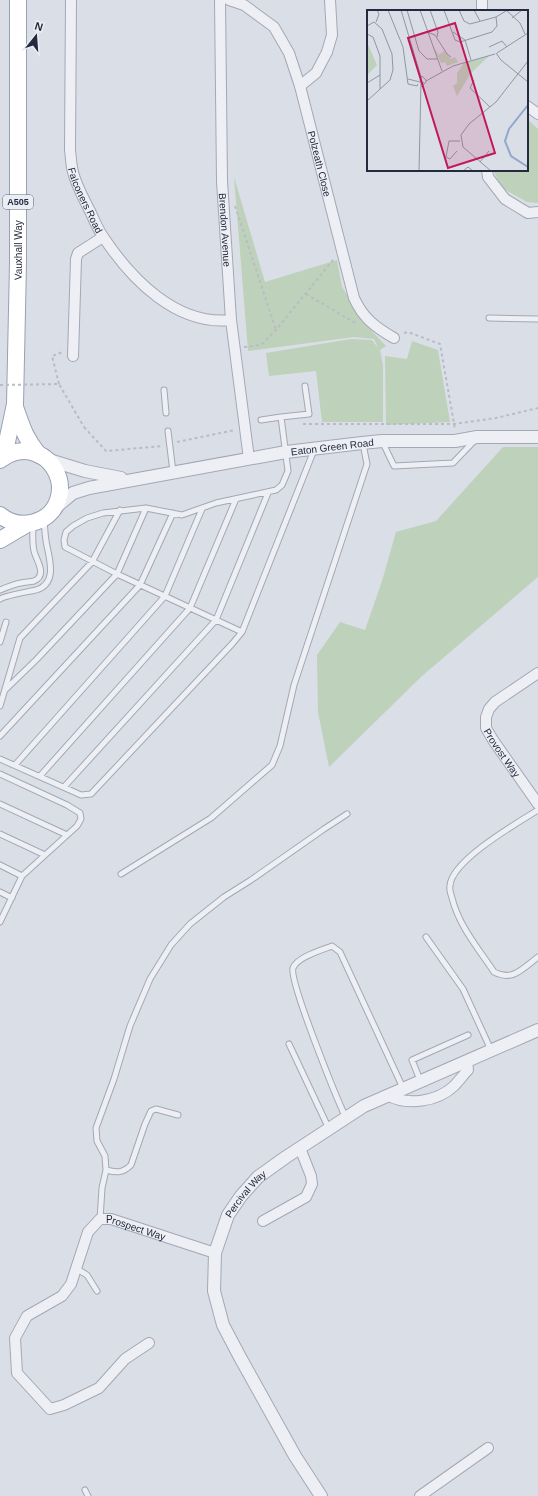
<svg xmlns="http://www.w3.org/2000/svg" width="538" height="1496" font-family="Helvetica,sans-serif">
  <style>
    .green { fill: #bed1bb }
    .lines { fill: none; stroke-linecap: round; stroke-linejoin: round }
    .service-casing { stroke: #a3a8b4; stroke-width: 7 }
    .minor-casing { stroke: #a3a8b4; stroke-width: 12 }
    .tertiary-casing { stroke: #a3a8b4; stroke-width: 14 }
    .primary-casing { stroke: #99a0b3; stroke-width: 18 }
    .path { stroke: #b8bcc5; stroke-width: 2; stroke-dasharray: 3 3; stroke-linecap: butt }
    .service { stroke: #edeff5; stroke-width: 5 }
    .minor { stroke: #edeff5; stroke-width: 10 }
    .tertiary { stroke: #edeff5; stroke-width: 12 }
    .primary { stroke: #fff; stroke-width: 16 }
    .path-bridge { stroke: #b8bcc5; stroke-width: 2; stroke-dasharray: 3 3; stroke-linecap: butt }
    .labels { text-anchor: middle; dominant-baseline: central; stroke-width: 3; stroke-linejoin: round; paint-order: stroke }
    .shield { fill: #eaedf4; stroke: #5f6475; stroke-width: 1 }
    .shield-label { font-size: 9px; font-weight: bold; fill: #232a3e }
    .street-label { font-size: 10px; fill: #232a3e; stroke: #eaedf4 }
    .inset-river { fill: none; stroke: #91a7cb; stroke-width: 2 }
    .inset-road { fill: none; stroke: #9196a3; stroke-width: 1 }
    .view { fill: #c2185b; fill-opacity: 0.15; stroke: #c2185b; stroke-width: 2 }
    .inset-edge { fill: none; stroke: #232a3e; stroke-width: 2 }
  </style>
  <rect width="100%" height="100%" fill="#dadee7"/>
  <!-- green -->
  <path class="green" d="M 527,119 L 538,129 L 538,203 L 527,202 L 502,188 L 493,170 L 527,170 Z
    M 234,177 L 265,282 L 337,260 L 342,287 L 367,326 L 386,346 L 380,350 L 383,365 L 383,422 L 322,422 L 316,371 L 269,376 L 266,353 L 351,339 L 372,340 L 378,348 L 374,339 L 354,337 L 248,351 Z
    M 412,341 L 438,350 L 450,422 L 386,425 L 385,356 L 407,359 Z
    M 503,447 L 538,447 L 538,577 L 422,676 L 329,767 L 318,712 L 317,655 L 340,622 L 365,630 L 382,581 L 396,532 L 436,521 Z"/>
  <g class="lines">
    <!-- service casing -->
    <g class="service-casing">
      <path id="service" d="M 489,318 L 538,319
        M 164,390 L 166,413
        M 261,420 L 281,417
        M 168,431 L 173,472
        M 382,441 L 394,466 L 453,463 L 475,440
        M 0,590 C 7,587 14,584 21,583 C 25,582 30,582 34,581 C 48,575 36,560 34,551 C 32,542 33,534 33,525
        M 0,599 C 7,595 27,592 36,590 C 57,584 50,561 47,546 C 45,538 45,529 44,521
        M 242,632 L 117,574 L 65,547 L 64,540 L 66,532 L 73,526 L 87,518 L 103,513 L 146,508 L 182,515 L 216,503 L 276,490 L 282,485 L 288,471 L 281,417 L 309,414 L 305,386
        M 0,642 L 6,622
        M 5,690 L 36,660 L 117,574 L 146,508
        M 0,706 L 20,638 L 92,562 L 120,510
        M 0,736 L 140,585 L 173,513
        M 0,759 L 81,795 L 91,794 L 232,644 L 242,632 L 314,450
        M 15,765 L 165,596 L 202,509
        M 0,774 L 67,805 L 80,813 L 81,819 L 77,826 L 22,876 L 0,922
        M 40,776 L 190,608 L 236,499
        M 64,787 L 216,620 L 268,493
        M 0,804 L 67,835
        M 538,810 C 517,823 451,861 450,886 C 449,890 451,894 452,898 C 459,926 478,948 494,972 C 513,982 523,968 538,957
        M 0,834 L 45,855
        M 0,865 L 22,876
        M 121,874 L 211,818 L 272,765 L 280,746 L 294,685 L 367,464 L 363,444
        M 0,892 L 12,898
        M 426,937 L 463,989 L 491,1050
        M 289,1044 L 329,1129
        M 420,1080 L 412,1060 L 468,1035
        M 346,1118 C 337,1099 289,981 293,968 C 297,957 322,950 332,946 L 340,952 L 403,1088
        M 106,1170 C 117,1173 123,1173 131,1165 L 145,1124 L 151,1111 L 156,1109 L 178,1115
        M 100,1219 L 102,1188 L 106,1170 L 105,1156 L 97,1141 L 96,1128 L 114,1079 L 130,1026 L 150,979 L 171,945 L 190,924 L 224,897 L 251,880 L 324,829 L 347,814
        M 77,1269 L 87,1275 L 97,1291
        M 85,1490 L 88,1496"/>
    </g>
    <!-- minor casing -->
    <g class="minor-casing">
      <g id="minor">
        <path id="s1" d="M 71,0 L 70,150 C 71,157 71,165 73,172 C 76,185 84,199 90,211 C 94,220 98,230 104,238 C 132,280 177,326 231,320"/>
        <path id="s2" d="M 220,0 L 222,181 L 231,320 L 249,459"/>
        <path id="s3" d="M 229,0 L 244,5 L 274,27 L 289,53 L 300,86 L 354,298 C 363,318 375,327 394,338"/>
        <path d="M 482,0 L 482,11"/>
        <path d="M 300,86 L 316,73 L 327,52 L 332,35 L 330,0"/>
        <path d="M 527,106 L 538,114"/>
        <path d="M 487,170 L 488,177 L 505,199 L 528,213 L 538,212"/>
        <path d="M 73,356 L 76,259 L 78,253 L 103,237"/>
        <path id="s4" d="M 538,673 L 495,702 L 489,709 L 486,717 L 486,728 L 493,740 L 538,804"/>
        <path d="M 387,1095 C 407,1106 437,1102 454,1086 C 459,1081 463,1075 468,1070 L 467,1061"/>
        <path d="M 263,1221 L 306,1197 L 312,1184 L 311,1176 L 300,1148"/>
        <path id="s5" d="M 149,1343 L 125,1359 L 99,1388 L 64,1405 L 50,1409 L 17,1373 L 15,1338 L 27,1316 L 62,1296 L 71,1284 L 88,1232 L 100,1219 L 111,1219 L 215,1253"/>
        <path d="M 420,1496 L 488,1448"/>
      </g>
    </g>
    <!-- tertiary casing -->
    <g class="tertiary-casing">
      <g id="tertiary">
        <path d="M 46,459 L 85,471 L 121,478"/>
        <path id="s6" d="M 55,508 L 73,493 L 89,488 L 286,452 L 362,443 L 382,441 L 455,441 L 477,437 L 538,437"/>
        <path id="s7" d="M 321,1496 L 295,1456 L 241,1359 L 223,1325 L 214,1291 L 215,1253 L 228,1215 L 241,1196 L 258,1177 L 286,1157 L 364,1106 L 538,1030"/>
      </g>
    </g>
    <!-- primary casing -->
    <g class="primary-casing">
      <g id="primary">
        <path d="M 15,407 C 22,427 25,438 39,455"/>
        <path id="s8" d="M 4,456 L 15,404 L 18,263 L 18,0"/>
        <path d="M 0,460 C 8,453 21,449 32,452 C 52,457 65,479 58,500 C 50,524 19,531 0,515"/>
        <path d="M 0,540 L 27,524"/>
      </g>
    </g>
    <!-- path -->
    <path class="path" d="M 235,206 L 276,330
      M 306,294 L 357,324
      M 404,333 L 408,332 L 440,344 L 455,429
      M 244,347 L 261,345 L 276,330 L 333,260
      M 59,384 L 52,356 L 63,352
      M 303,424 L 454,424 L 496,418 L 538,408
      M 84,427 L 106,451 L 163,446
      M 177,442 L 235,430"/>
    <!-- service -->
    <use href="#service" class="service"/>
    <!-- minor -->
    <use href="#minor" class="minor"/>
    <!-- tertiary -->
    <use href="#tertiary" class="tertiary"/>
    <!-- primary -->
    <use href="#primary" class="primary"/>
    <!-- path-bridge -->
    <path class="path-bridge" d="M 0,385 L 59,384 L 84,427"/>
  </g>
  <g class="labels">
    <!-- shield labels -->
    <rect class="shield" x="3" y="195" width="30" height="14" rx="3"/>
    <g class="shield-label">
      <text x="18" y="202">A505</text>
    </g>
    <!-- street labels -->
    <g class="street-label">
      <text stroke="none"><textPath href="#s3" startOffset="198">Polzeath Close</textPath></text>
      <text stroke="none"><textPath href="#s1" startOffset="203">Falconers Road</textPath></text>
      <text stroke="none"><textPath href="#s2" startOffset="230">Brendon Avenue</textPath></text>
      <text stroke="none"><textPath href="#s8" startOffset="207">Vauxhall Way</textPath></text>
      <text stroke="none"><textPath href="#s6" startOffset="287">Eaton Green Road</textPath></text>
      <text stroke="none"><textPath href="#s4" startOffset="110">Provost Way</textPath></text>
      <text stroke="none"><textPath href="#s7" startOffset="338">Percival Way</textPath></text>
      <text stroke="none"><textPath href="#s5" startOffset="395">Prospect Way</textPath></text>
    </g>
  </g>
  <!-- overview -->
  <g transform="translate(367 10)">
    <rect width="161" height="161" fill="#dadee7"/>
    <path d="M 0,32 L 10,55 L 0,65 ZM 66,37 L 72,45 L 77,41 L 84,49 L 88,47 L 91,52 L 80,56 L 78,52 L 74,53 ZM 122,46 L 104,63 L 90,86 L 86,76 L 90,73 L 90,63 L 97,53 Z" fill="#bed1bb"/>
    <path class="inset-river" d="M 161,95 L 142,119 L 138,131 L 144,146 L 161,157"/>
    <path class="inset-road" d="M 21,0 L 36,37 L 41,74 L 50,76 L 51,74M 34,0 L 54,67M 40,0 L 52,41 L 60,49 L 70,49M 53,0 L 75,61M 63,0 L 71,22 L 70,27M 77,0 L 88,30 L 93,32 L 125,22 L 130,16 L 129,7M 92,0 L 97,11 L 103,14 L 129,7 L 139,1M 107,0 L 113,11M 139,0 L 153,13 L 158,24M 145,8 L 155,0M 9,12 L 12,4 L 10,0M 0,16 L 7,12 L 15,19 L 25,44 L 26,60 L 23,70 L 0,91M 60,22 L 68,25 L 80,44 L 84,47M 86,22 L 98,30 L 104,50M 0,24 L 6,27 L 13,46 L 13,79M 122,37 L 135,31 L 140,37M 129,43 L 134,50 L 161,72M 130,43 L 161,23M 41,69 L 53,72M 107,70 L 103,78 L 123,97M 59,71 L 86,56 L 128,44M 0,73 L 13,65M 54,77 L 59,72 L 59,70 L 55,66 L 53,71 L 57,73M 90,141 L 83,149 L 79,147 L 82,131 L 93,131M 113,152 L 122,141M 52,161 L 54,72M 96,161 L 101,157 L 106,161M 124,161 L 96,137 L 94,125 L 102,114 L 129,92 L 161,51"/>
    <path class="view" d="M 88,13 L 128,143 L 81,158 L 41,28 Z"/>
    <rect width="161" height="161" class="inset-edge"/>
  </g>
  <!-- north arrow -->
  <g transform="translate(36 36) rotate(17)" stroke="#eaedf4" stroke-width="3" paint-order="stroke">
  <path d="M0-3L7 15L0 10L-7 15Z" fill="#232a3e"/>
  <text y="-6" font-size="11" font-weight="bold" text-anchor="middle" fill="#232a3e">N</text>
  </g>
</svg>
